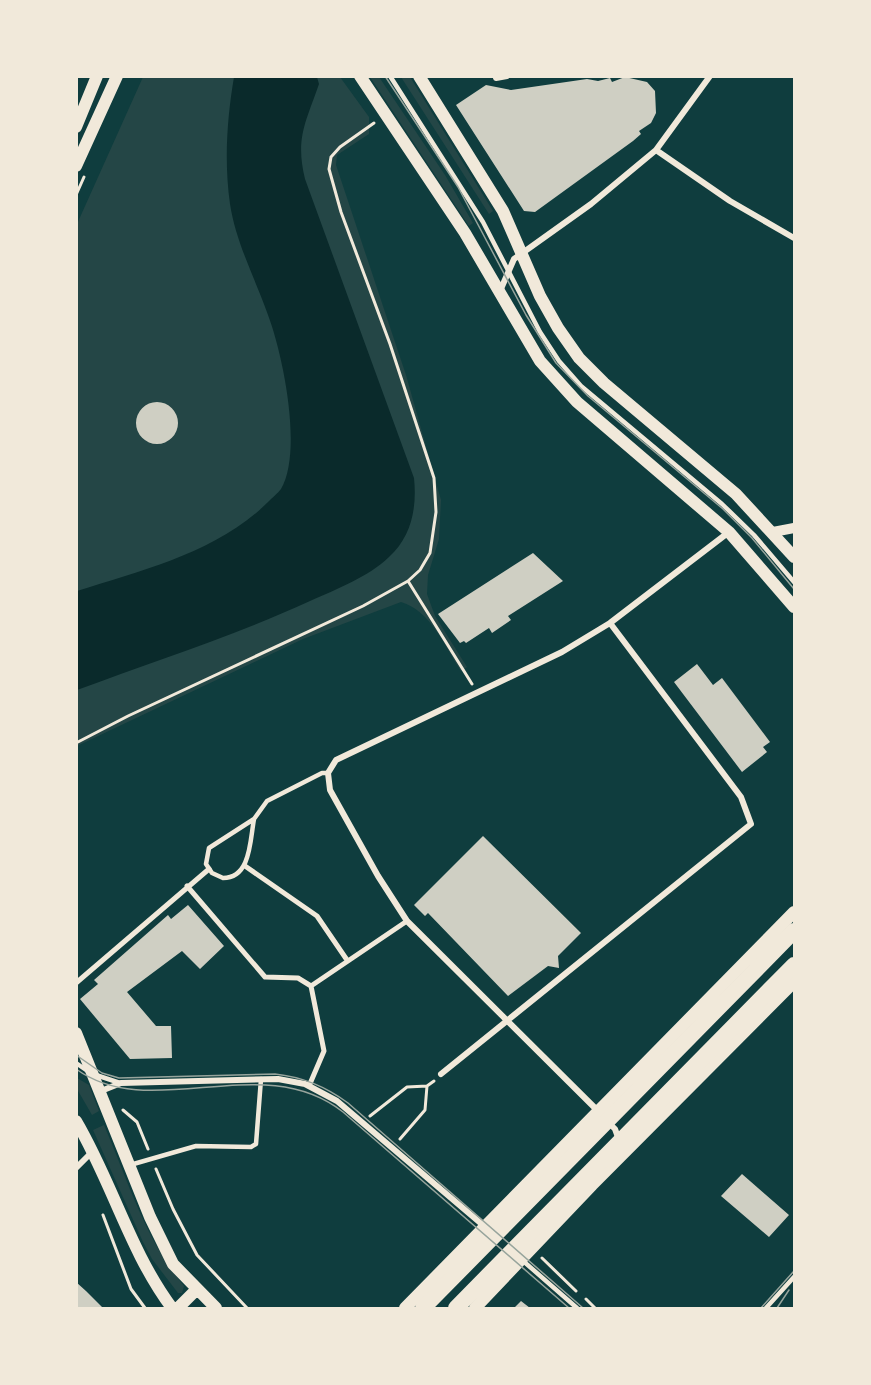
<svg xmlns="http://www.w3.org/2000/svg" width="871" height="1385" font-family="'PT Sans Narrow',sans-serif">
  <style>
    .green { fill: #244646 }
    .water { fill: #0a2a2b }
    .building { fill: #cfcfc3 }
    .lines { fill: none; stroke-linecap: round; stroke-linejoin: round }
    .path { stroke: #f1e9da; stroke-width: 3 }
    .service { stroke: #f1e9da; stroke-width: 4.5 }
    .pedestrian { stroke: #f1e9da; stroke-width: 5 }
    .minor { stroke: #f1e9da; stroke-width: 6 }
    .tertiary { stroke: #f1e9da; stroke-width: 10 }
    .secondary { stroke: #f1e9da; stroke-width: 12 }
    .trunk { stroke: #f1e9da; stroke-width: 16 }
    .tram { stroke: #97a49c; stroke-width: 1.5 }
  </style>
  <rect width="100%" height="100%" fill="#0f3d3e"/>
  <!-- green -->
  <path class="green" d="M 143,77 L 340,77 L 369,117 L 369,134 L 337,155 L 336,165 L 406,375 L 441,500 L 439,539 L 428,575 L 427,594 L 435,616 L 467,667 L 461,671 C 444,645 431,611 401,602 L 303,639 L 77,746 L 77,224 Z
    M 370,77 L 379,77 L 445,175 L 473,223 L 469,226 Z
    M 401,77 L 410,77 L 493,211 L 489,214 Z
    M 77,1078 L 89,1085 L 99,1111 L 92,1115 L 77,1089 Z
    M 104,1125 C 128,1181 145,1239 184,1286 L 182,1293 L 178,1293 L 152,1259 L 143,1242 L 93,1130 Z"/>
  <!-- water -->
  <path class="water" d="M 234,77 L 317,77 L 319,84 C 306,122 295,138 305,179 L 414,478 C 417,507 412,536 389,557 C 368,577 337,589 310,601 C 234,636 154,661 77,690 L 77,591 C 143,570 218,552 268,502 C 272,498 278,493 281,489 C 303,451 283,355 268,315 C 255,278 236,243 230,204 C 224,162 227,118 234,77 Z"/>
  <!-- building -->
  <path class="building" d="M 625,77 L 647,82 L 655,91 L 656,113 L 651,123 L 639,131 L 641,134 L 633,141 L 535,212 L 524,211 L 456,105 L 486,85 L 511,90 L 587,79 L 598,81 L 610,78 L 612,82 Z
    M136 423a21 21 0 1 1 42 0a21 21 0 1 1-42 0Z
    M 533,553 L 563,581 L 508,616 L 511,620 L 492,633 L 489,628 L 466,643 L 464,641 L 460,643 L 438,614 Z
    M 697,664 L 713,685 L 722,678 L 770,742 L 763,747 L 767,752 L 742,772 L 674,682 Z
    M 483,836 L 581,933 L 558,956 L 559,968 L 548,966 L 508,996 L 428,913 L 425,916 L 414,905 Z
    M 188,905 L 224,946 L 200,969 L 182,951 L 127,992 L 156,1026 L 171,1026 L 172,1058 L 130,1059 L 80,999 L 98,984 L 94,980 L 168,915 L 171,919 Z
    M 742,1174 L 789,1215 L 769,1237 L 721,1196 Z
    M 76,1282 L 86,1291 L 103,1308 L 76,1308 Z
    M 521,1301 L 530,1308 L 514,1308 Z"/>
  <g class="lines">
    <!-- path -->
    <path class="path" d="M 76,195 L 84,177
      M 408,581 L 472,684
      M 76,743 L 128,716 L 363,606 L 408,581 L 420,570 L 430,553 L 436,512 L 434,478 L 390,344 L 341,212 L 329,169 L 331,157 L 340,147 L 374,123
      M 123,1110 L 137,1122 L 148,1149
      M 370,1116 L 407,1087 L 427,1086
      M 400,1139 L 425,1110 L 427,1086 L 434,1081
      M 156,1169 L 173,1209 L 197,1255 L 247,1308
      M 103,1215 L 131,1289 L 145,1308
      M 542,1258 L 576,1291
      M 586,1299 L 595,1308"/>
    <!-- service -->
    <path class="service" d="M 390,76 L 483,222 L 540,332 L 559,361 L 581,386 L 722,504 L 754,535 L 794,582
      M 254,819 C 250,840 251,878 223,878 L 212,873 L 206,864 L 209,848 Z
      M 254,819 L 267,801 L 322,773 L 328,773
      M 76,1063 L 89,1072
      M 96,1075 L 120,1083
      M 130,1165 L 196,1146 L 251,1147 L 256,1144 L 261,1079
      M 522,1260 L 577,1308
      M 766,1308 L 794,1277"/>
    <!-- pedestrian -->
    <path class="pedestrian" d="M 245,866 L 317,916 L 347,960
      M 187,886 L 265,977 L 298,978 L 311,986 L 324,1051 L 309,1086
      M 76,983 L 209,869
      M 311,986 L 407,921"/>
    <!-- minor -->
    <path class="minor" d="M 496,78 L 507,76
      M 656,150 L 730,201 L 794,238
      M 500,291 L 514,259 L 591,204 L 656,150 L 710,76
      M 441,1074 L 751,824 L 741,797 L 610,623
      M 101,1091 L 121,1083 L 278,1079 L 305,1084 L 337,1101 L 484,1226
      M 598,1111 L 407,921 L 378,876 L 330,790 L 328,773 L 336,760 L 562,652 L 610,623 L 729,532
      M 607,1121 L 615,1129 L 619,1140
      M 76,1168 L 93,1151"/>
    <!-- tertiary -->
    <path class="tertiary" d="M 773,532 L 794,528"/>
    <!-- secondary -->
    <path class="secondary" d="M 360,76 L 465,233 L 540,361 L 577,402 L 729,532 L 794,607
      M 419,76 L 503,211 L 540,296 L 558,328 L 579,358 L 604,383 L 736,494 L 794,557
      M 76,127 L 97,76
      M 76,166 L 117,76
      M 76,1033 L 150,1217 L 173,1264 L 216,1308
      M 76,1121 C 112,1182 130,1252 172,1308
      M 178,1308 L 197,1289
      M 405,1308 L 794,912
      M 475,1308 L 592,1185 L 794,982"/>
    <!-- trunk -->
    <path class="trunk" d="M 423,1308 L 794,931
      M 456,1308 L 794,965"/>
    <!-- tram -->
    <path class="tram" d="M 385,76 L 458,187 L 526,315 L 556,363 L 588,396 L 723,509 L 752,538 L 794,589
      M 76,1055 L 102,1073 L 119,1078 L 275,1074 C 303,1077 325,1086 348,1103 L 583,1308
      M 76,1069 C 152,1124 262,1048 343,1112 L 569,1308
      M 761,1308 L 794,1271
      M 777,1308 L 789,1290"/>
  </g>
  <!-- border -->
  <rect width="871" height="1385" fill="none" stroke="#f1e9da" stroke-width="156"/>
</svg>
